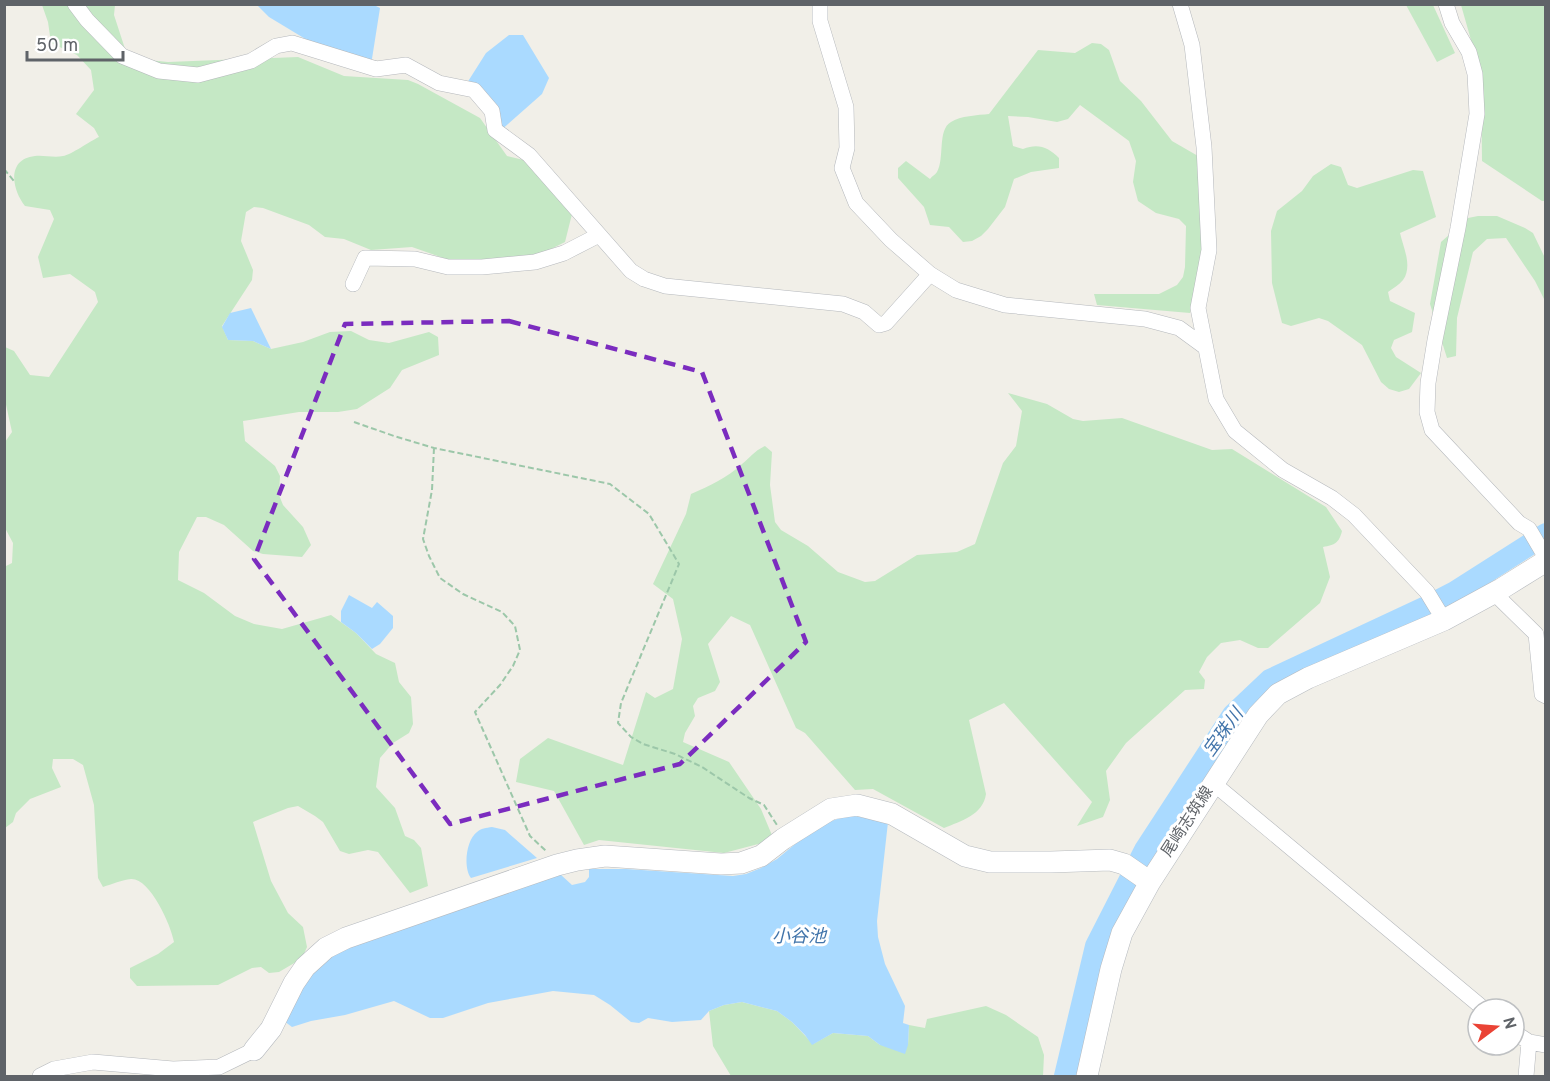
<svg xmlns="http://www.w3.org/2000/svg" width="1550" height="1081" font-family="Overpass,'Noto Sans JP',sans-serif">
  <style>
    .green { fill: #c5e8c5 }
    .water { fill: #aadaff }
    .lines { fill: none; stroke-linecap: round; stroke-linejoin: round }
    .river { stroke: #aadaff; stroke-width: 22 }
    .street-casing { stroke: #b5b8bc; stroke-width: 16 }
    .secondary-casing { stroke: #b6babf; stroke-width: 22 }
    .path { stroke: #9cc7a9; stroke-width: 2; stroke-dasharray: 6 3; stroke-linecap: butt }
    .street { stroke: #fff; stroke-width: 15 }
    .secondary { stroke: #fff; stroke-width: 21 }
    .marked { fill: none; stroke: #7b2cbf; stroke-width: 4.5; stroke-dasharray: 12 8; stroke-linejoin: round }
    .labels { text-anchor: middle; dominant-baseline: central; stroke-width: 6; stroke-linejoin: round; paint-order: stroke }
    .street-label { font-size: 16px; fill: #5f6368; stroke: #fff }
    .water-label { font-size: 18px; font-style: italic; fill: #4174aa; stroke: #fff }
  </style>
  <rect width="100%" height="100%" fill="#f1efe8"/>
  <!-- green -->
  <path class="green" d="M 42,5 L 115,5 L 114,15 L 128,58 L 168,62 L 298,57 L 344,76 L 408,80 L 418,84 L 480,118 L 507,156 L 532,162 L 572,214 L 565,242 L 547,251 L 509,261 L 449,260 L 412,247 L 371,250 L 344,239 L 325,237 L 309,225 L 263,208 L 254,207 L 246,212 L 241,241 L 253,270 L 252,280 L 222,326 L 228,340 L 253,341 L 271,349 L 303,342 L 330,332 L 351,331 L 369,340 L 389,343 L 429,332 L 438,337 L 439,355 L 402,370 L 390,388 L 357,409 L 338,412 L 299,412 L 243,421 L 245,441 L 275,466 L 280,476 L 279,495 L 283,505 L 303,527 L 311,545 L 302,557 L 263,554 L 253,551 L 224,525 L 206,517 L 197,517 L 179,552 L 178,580 L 204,593 L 235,616 L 254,624 L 282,629 L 331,615 L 356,633 L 376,654 L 395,663 L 399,682 L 411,697 L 413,724 L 409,733 L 393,743 L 380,758 L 376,787 L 395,808 L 405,836 L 414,840 L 421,848 L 428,886 L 410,893 L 378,852 L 368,850 L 349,854 L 340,851 L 323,822 L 315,816 L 298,806 L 288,808 L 253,822 L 271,881 L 288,913 L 303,927 L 307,947 L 303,956 L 296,962 L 279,972 L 269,973 L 261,967 L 252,968 L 218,985 L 137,986 L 130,978 L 130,968 L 158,954 L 174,942 C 171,925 150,878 131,879 C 122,880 112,884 103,887 L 98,878 L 94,805 L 83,765 L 73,759 L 53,759 L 52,768 L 61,787 L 30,799 L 16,813 L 13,822 L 5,828 L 4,567 L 12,563 L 13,543 L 4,526 L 5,442 L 12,432 L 5,400 L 4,348 L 5,347 L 14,351 L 30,375 L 49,377 L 98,302 L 95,292 L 70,274 L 43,278 L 38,257 L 54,219 L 50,210 L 25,206 C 12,190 6,159 35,156 C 44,155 54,158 63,156 C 71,155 90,141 99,137 L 94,128 L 76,114 L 94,90 L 91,70 L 77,55 L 51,43 L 48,22 Z
    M 1406,5 L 1433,5 L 1455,53 L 1437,62 Z
    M 1461,5 L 1545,5 L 1545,201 L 1542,201 L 1482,161 L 1481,75 Z
    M 1092,43 L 1101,44 L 1109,50 L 1120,81 L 1141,101 L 1172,141 L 1198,156 L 1205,246 L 1190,313 L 1097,305 L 1094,294 L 1159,294 L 1177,285 L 1183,277 L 1185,267 L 1186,226 L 1179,219 L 1156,213 L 1138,201 L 1133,182 L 1136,161 L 1129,141 L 1080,105 L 1068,119 L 1057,122 L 1028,117 L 1008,116 L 1013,146 L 1023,149 C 1038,143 1048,147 1059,158 L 1059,168 L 1031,172 L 1014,179 L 1005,207 L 988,229 L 981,236 L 972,241 L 963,242 L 949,227 L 930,225 L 924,207 L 898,178 L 898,168 L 906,161 L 930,179 C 932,176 935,175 937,172 C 945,158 937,130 951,122 C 960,116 978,115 989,114 L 1038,50 L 1075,53 Z
    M 1331,164 L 1341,167 L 1348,185 L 1357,188 L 1413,170 L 1423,171 L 1436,217 L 1400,233 C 1403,247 1413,266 1403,280 C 1399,285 1393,288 1388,292 L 1390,301 L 1415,313 L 1412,332 L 1394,340 L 1391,348 L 1396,357 L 1421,373 L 1409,389 L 1399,392 L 1389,389 L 1381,382 L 1362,345 L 1328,321 L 1319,318 L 1291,326 L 1282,323 L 1272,283 L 1271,231 L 1277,211 L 1302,191 L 1313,176 Z
    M 1478,216 L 1497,216 L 1525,228 L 1533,233 L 1545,258 L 1545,301 L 1535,281 L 1506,238 L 1487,239 L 1473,252 L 1457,318 L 1456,356 L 1447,358 L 1430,304 L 1441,242 L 1468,218 Z
    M 1008,393 L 1047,404 L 1073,419 L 1083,421 L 1122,418 L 1212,450 L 1232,449 L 1326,507 L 1342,531 C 1339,543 1335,545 1323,547 L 1330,577 L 1320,603 L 1268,648 L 1258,648 L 1240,640 L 1221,643 L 1207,657 L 1199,672 L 1205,680 L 1204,689 L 1185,690 L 1126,743 L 1106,771 L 1110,800 L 1103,817 L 1077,826 L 1092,802 L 1004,703 L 969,720 L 986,794 C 983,815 961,821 944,828 L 873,789 L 855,790 L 805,733 L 796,728 L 750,625 L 731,616 L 708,644 L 720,682 L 715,691 L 698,698 L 693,706 L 695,716 L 685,733 L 683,742 L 729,762 L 761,809 L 774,840 L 724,853 L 599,840 L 584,845 L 554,791 L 516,782 L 520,759 L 548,738 L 623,765 L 646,692 L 655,698 L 673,689 L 682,639 L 673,599 L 653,584 L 686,514 L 691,494 C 709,486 727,478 742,464 C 751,457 754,451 765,446 L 772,452 L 770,485 L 775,522 L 781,530 L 808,546 L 838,572 L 865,582 L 875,581 L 917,555 L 957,552 L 975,544 L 1003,463 L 1016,446 L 1022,411 Z
    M 742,1002 L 777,1011 L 792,1022 L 813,1044 L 833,1033 L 868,1036 L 880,1045 L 908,1045 L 909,1025 L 925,1028 L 927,1019 L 986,1006 L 1006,1015 L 1038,1037 L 1044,1055 L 1043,1076 L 731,1076 L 713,1046 L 709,1011 L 724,1005 Z"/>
  <!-- water -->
  <path class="water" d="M 257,5 L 374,5 L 380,8 L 371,65 L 322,49 L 269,17 Z
    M 509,35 L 523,35 L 549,78 L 542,94 L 499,132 L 467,83 L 486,53 Z
    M 251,308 L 271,349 L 253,341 L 228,340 L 222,327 L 230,313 Z
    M 349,595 L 372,608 L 377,602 L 393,616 L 393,628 L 380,644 L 372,649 L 356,633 L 341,622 L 341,611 Z
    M 849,815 L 888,822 L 877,921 L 878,937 L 885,964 L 905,1006 L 903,1023 L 909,1025 L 908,1045 L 905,1054 L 880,1045 L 868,1036 L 833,1033 L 812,1045 L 805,1035 L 792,1022 L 777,1011 L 742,1002 L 724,1005 L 709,1011 L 701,1020 L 672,1022 L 648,1018 L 639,1023 L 631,1022 L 610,1005 L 594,995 L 553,991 L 488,1003 L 443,1018 L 430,1018 L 394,1001 L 345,1015 L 311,1021 L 292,1027 L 284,1021 L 306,981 L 326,961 L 345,947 L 560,874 L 572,885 L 585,882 L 589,877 L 589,869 L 626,869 L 733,876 L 746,874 L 761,868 L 777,859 L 817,826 Z
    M 492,827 L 505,830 L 537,858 L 471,878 C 463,868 466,840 477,832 C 481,828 486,828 492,827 Z"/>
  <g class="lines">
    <!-- river -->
    <path class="river" d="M 1065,1076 L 1096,946 L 1145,850 L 1233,715 L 1270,680 L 1424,608 L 1455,592 L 1546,534"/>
    <!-- street casing -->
    <g class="street-casing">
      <path id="street" d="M 75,4 L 87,20 L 122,56 L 159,71 L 198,75 L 251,61 L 276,46 L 292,43 L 376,69 L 406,65 L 439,83 L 474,90 L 492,111 L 495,130 L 529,155 L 631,271 L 644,279 L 665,286 L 843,304 L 864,312 L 879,325 L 886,323 L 930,274
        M 820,4 L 820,21 L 846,107 L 847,148 L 842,168 L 856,203 L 891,240 L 930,274 L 956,290 L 1005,305 L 1145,319 L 1179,328 L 1205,347
        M 1180,4 L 1192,45 L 1204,147 L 1209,250 L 1198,308 L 1216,399 L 1235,431 L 1283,470 L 1332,498 L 1354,515 L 1427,592 L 1444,620
        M 1446,4 L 1452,23 L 1469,52 L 1475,74 L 1477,114 L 1458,228 L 1435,340 L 1428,383 L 1427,412 L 1432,430 L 1519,523 L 1529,529 L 1546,558
        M 353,284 L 365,258 L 415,259 L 448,267 L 482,267 L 535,262 L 564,253 L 599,235
        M 1494,593 L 1536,634 L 1542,694 L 1546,696
        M 1213,783 L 1484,1009
        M 1514,1032 L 1529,1042 L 1546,1045
        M 40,1076 L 54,1069 L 93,1062 L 173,1069 L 219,1067 L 254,1050
        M 1526,1076 L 1529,1042"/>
    </g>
    <!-- secondary casing -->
    <g class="secondary-casing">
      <path id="secondary" d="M 254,1050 L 271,1029 L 294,983 L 305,967 L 326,948 L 346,938 L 557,865 L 577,860 L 605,856 L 721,864 L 741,863 L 761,856 L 783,839 L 831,809 L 857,805 L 892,814 L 965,856 L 990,862 L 1051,862 L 1110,860 L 1124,864 L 1150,882
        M 1087,1076 L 1111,969 L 1122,933 L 1150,882 L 1258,715 L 1278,694 L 1308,678 L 1444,620 L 1501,589 L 1546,561"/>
    </g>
    <!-- path -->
    <path class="path" d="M 4,169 L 14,181
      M 354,422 L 394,436 L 434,448 L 610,484 L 649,514 L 679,564 L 621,703 L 618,723 L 631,737 L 643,744 L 675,754 L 702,767 L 749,798 L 764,805 L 777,825
      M 434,448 L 432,490 L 423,539 L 429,556 L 440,578 L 463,594 L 502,612 L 515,626 L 520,650 L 513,666 L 500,685 L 475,712 L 530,836 L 546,851"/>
    <!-- street -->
    <use href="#street" class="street"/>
    <!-- secondary -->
    <use href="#secondary" class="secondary"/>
  </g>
  <!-- marked area -->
  <path class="marked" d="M 509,321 L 702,372 L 806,642 L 680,764 L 450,824 L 254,559 L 345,324 Z"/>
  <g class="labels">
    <!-- street labels -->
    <g class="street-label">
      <text transform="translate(1188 822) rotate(-57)">尾崎志筑線</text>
    </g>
    <!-- water labels -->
    <g class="water-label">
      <text transform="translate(1224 733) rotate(-54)">宝珠川</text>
      <text x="799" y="937">小谷池</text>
    </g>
  </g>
  <!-- border -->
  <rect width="1550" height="1081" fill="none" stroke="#5f6368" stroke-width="12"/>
  <!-- north arrow -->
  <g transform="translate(1496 1027) rotate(74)"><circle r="28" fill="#ffffff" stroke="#bfc1c3" stroke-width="1.5"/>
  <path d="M0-4.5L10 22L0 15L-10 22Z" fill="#ea4335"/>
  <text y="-9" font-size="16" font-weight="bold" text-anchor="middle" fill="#5f6368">N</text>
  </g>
  <!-- scale -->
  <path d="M27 51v9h96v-9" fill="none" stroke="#5f6368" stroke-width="3"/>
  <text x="36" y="51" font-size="18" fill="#5f6368" stroke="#ffffff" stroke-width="4.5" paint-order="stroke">50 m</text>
</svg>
